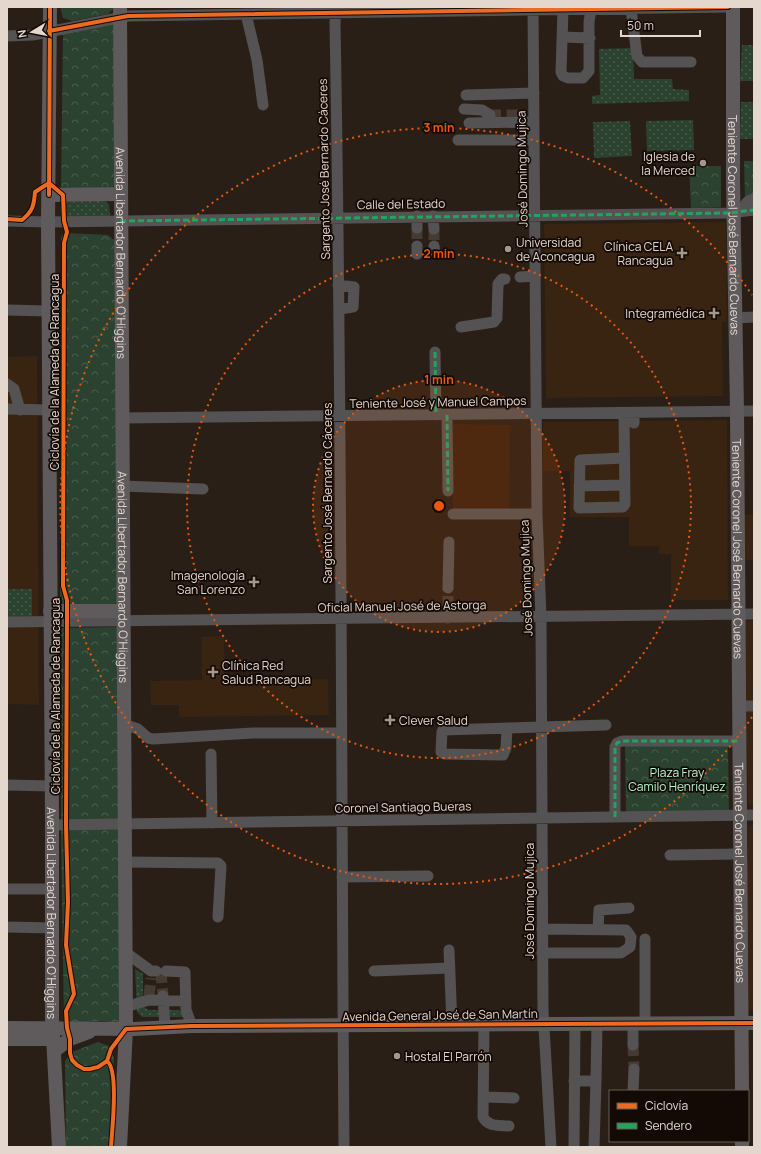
<svg xmlns="http://www.w3.org/2000/svg" width="761" height="1154" font-family="Manrope,sans-serif">
  <style>
    .built { fill: #392311 }
    .grass { fill: url(#grass-dots) }
    .park { fill: url(#park-crowns) }
    .lines { fill: none; stroke-linecap: round; stroke-linejoin: round }
    .minor-tunnel { stroke: #453b32; stroke-width: 11; stroke-dasharray: 11 5.5; stroke-linecap: butt }
    .minor { stroke: #555254; stroke-width: 11 }
    .major { stroke: #5f5b5c; stroke-width: 14 }
    .quiet { stroke: #20a55d; stroke-width: 3; stroke-dasharray: 6 3; stroke-linecap: butt }
    .cycleway-casing { stroke: #130a05; stroke-width: 6 }
    .cycleway { stroke: #ed6a23; stroke-width: 4 }
    .ring { fill: none; stroke: #e8590c; stroke-width: 2; stroke-dasharray: 2 4 }
    .poi-dot { fill: #a3978e; stroke: #130a05; stroke-width: 1.5 }
    .labels { text-anchor: middle; dominant-baseline: central; stroke-width: 3.5; stroke-linejoin: round; paint-order: stroke }
    .poi-label { font-size: 12px; fill: #e4d7ce; stroke: #130a05; text-anchor: end }
    .street-label { font-size: 12px; fill: #e4d7ce; stroke: #130a05 }
    .park-label { font-size: 12px; fill: #baf5ce; stroke: #130a05 }
    .centre { fill: #e8590c; stroke: #130a05; stroke-width: 2 }
    .ring-label { font-size: 12px; text-anchor: middle; font-weight: bold; fill: #e8590c; stroke: #130a05; stroke-width: 3.5; stroke-linejoin: round; paint-order: stroke }
  </style>
  <defs>
    <pattern id="grass-dots" width="8" height="8" patternUnits="userSpaceOnUse"><rect width="8" height="8" fill="#2b4231"/><path d="M2 2h.1M6 6h.1" fill="none" stroke="#4a5d4e" stroke-width="1.8" stroke-linecap="round"/></pattern>
    <pattern id="park-crowns" width="20" height="18" patternUnits="userSpaceOnUse"><rect width="20" height="18" fill="#2b4231"/><path d="M2 6a3 3 0 1 1 6 0M12 15a3 3 0 1 1 6 0" fill="none" stroke="#4a5d4e"/></pattern>
  </defs>
  <rect width="100%" height="100%" fill="#291f17"/>
  <!-- built -->
  <path class="built" d="M 726,222 L 727,322 L 722,322 L 723,396 L 546,398 L 544,224 Z
    M 37,356 L 39,705 L 7,704 L 7,357 Z
    M 727,420 L 728,600 L 671,600 L 671,554 L 659,554 L 659,546 L 629,546 L 629,517 L 570,517 L 570,471 L 543,471 L 543,422 Z
    M 453,424 L 510,425 L 509,512 L 453,511 Z
    M 754,514 L 754,560 L 745,560 L 745,515 Z
    M 745,621 L 754,621 L 754,807 L 748,803 Z
    M 224,636 L 225,680 L 328,679 L 329,715 L 179,717 L 179,705 L 151,705 L 150,681 L 202,680 L 201,637 Z
    M 754,822 L 754,1010 L 748,1010 L 747,869 L 749,827 Z"/>
  <!-- grass -->
  <path class="grass" d="M 742,45 L 754,45 L 754,81 L 740,81 Z
    M 633,48 L 634,79 L 672,79 L 673,89 L 689,90 L 689,101 L 592,104 L 592,96 L 600,95 L 599,49 Z
    M 741,102 L 754,102 L 754,139 L 740,139 Z
    M 693,120 L 694,150 L 647,151 L 646,121 Z
    M 630,121 L 632,156 L 594,158 L 593,122 Z
    M 104,201 L 109,204 L 110,215 L 107,217 L 67,218 L 61,213 L 60,207 L 64,202 Z
    M 7,589 L 32,589 L 32,616 L 7,617 Z
    M 135,969 L 143,974 L 143,1004 L 145,1008 L 149,1010 L 178,1010 L 191,1017 L 142,1017 L 137,1012 Z"/>
  <!-- park -->
  <path class="park" d="M 60,7 L 115,7 L 108,14 L 72,21 L 63,18 Z
    M 117,22 L 117,184 L 112,187 L 61,189 L 63,32 Z
    M 744,161 L 754,161 L 754,198 L 745,198 Z
    M 689,166 L 721,166 L 721,207 L 691,208 Z
    M 66,233 L 108,235 L 116,242 L 117,607 L 62,604 L 60,600 L 61,238 L 62,235 Z
    M 118,627 L 122,1022 C 114,1024 109,1021 102,1021 C 90,1021 78,1024 66,1027 L 64,1025 L 61,832 L 61,628 Z
    M 728,744 L 729,813 L 626,814 L 625,745 Z
    M 98,1042 L 109,1046 L 114,1058 L 109,1147 L 66,1147 L 65,1061 L 72,1052 Z"/>
  <g class="lines">
    <!-- minor-tunnel -->
    <path class="minor-tunnel" d="M 490,115 L 524,115
      M 417,228 L 417,246
      M 434,229 L 434,246
      M 448,607 L 448,588
      M 161,972 L 163,996
      M 149,996 L 151,978
      M 633,1045 L 634,1069"/>
    <!-- minor -->
    <path class="minor" d="M 336,7 L 335,24 C 342,398 341,773 344,1147
      M 533,7 L 537,514 L 541,617 L 543,1010 L 551,1147
      M 631,9 L 637,56 L 642,62 L 691,62
      M 563,10 L 561,72 L 563,76 L 568,78 L 583,78 L 589,71 L 589,22 L 591,9
      M 246,14 L 257,60 L 263,105
      M 7,36 L 33,35 L 128,16 L 728,7
      M 562,37 L 590,38
      M 466,95 L 534,93
      M 464,109 L 482,110 L 490,115
      M 469,123 L 534,122
      M 458,140 L 534,140
      M 743,211 C 745,204 747,200 754,199
      M 417,216 L 417,228
      M 433,216 L 434,229
      M 7,221 L 48,222 L 729,213 L 754,210
      M 434,246 L 435,253
      M 417,254 L 417,246
      M 520,277 L 535,276
      M 338,285 L 354,287 L 353,307 L 339,309
      M 7,310 L 49,311
      M 735,318 L 754,317
      M 461,327 L 494,322 L 497,318 L 498,284 L 502,279 L 505,279
      M 435,352 L 436,415
      M 7,384 L 14,389 L 20,410
      M 7,409 L 50,410
      M 447,415 L 448,491
      M 122,418 L 754,411
      M 634,423 L 634,413
      M 624,458 L 580,460 L 579,508 L 623,507 L 625,504 L 624,413
      M 122,486 L 203,489
      M 579,486 L 625,485
      M 453,514 L 537,514
      M 448,588 L 449,542
      M 448,618 L 448,607
      M 7,622 L 754,614
      M 739,706 L 754,706
      M 123,724 L 138,729 L 148,738 L 153,739 L 253,733 L 341,733
      M 507,728 L 506,748 L 503,755 L 444,754 L 441,752 L 442,732 L 443,730 L 606,725
      M 211,754 L 212,823
      M 7,785 L 52,786
      M 615,817 L 615,747 L 617,743 L 622,741 L 739,741
      M 52,825 L 754,815
      M 670,855 L 740,854
      M 124,862 L 218,863 L 221,866 L 218,917
      M 342,877 L 428,876
      M 7,889 L 52,889
      M 7,927 L 52,928
      M 542,929 L 626,930 L 631,937 L 630,947 L 621,953 L 542,953
      M 598,929 L 599,910 L 629,908
      M 449,950 L 452,1025
      M 125,952 L 151,971 L 156,971
      M 166,971 L 185,972 L 186,1010 L 192,1026
      M 374,971 L 450,968
      M 163,996 L 165,1027
      M 125,1007 L 149,1000 L 186,1001
      M 633,1023 L 633,1045
      M 645,1023 L 645,939
      M 484,1024 L 483,1117 C 488,1127 499,1125 509,1126
      M 574,1081 L 596,1081 L 597,1023
      M 633,1091 L 634,1069
      M 483,1097 L 514,1098
      M 574,1147 L 575,1023
      M 594,1147 L 596,1081"/>
    <!-- major -->
    <g class="major">
      <path id="s1" d="M 50,7 L 48,222 L 52,818 L 52,1018 L 59,1147"/>
      <path id="s2" d="M 120,7 L 126,1029 L 120,1147"/>
      <path id="s3" d="M 733,7 L 733,179 L 737,411 L 742,1091"/>
      <path d="M 49,195 L 120,194"/>
      <path d="M 50,611 L 123,611"/>
      <path d="M 7,1028 L 134,1029 L 192,1026 L 754,1023"/>
      <path d="M 7,1039 L 53,1039"/>
      <path d="M 55,1050 L 70,1039 L 89,1032"/>
      <path d="M 742,1147 L 742,1141"/>
    </g>
    <!-- quiet -->
    <path class="quiet" d="M 120,221 L 729,213 L 754,210
      M 435,352 L 436,415
      M 447,415 L 448,491
      M 615,817 L 615,747 L 617,743 L 622,741 L 739,741"/>
    <!-- cycleway casing -->
    <g class="cycleway-casing">
      <path id="cycleway" d="M 49,31 L 128,16 L 728,7
        M 49,195 L 50,7
        M 7,219 L 22,220 C 33,211 34,205 35,192 L 49,183 L 63,195 L 64,221 L 67,232 L 64,243 L 63,586 L 67,600 L 67,617 L 66,825 L 68,902 L 66,945 L 74,994 L 66,1011 L 67,1028 L 70,1039 L 70,1053 L 72,1060 L 77,1065 L 84,1069 L 90,1069 L 98,1067 L 107,1061 C 119,1070 112,1130 111,1147
        M 107,1061 L 111,1049 L 126,1029 L 192,1026 L 754,1023"/>
    </g>
    <!-- cycleway -->
    <use href="#cycleway" class="cycleway"/>
  </g>
  <!-- distance rings -->
  <circle cx="439" cy="506" r="126" fill="#e8590c" fill-opacity=".12"/>
  <g class="ring">
    <circle cx="439" cy="506" r="126"/>
    <circle cx="439" cy="506" r="252"/>
    <path d="M752 717A378 378 0 1 1 752 295"/>
  </g>
  <!-- markers -->
  <g class="poi-dot">
    <circle cx="703" cy="163" r="4"/>
    <circle cx="508" cy="249" r="4"/>
    <path d="M680 247h4v4h4v4h-4v4h-4v-4h-4v-4h4z"/>
    <path d="M712 307h4v4h4v4h-4v4h-4v-4h-4v-4h4z"/>
    <path d="M252 576h4v4h4v4h-4v4h-4v-4h-4v-4h4z"/>
    <path d="M211 666h4v4h4v4h-4v4h-4v-4h-4v-4h4z"/>
    <path d="M388 714h4v4h4v4h-4v4h-4v-4h-4v-4h4z"/>
    <circle cx="397" cy="1056" r="4"/>
  </g>
  <g class="labels">
    <!-- poi labels -->
    <g class="poi-label">
      <text x="695" y="156">Iglesia de<tspan x="695" dy="14">la Merced</tspan></text>
      <text x="516" y="242" text-anchor="start">Universidad<tspan x="516" dy="14">de Aconcagua</tspan></text>
      <text x="673" y="246">Clínica CELA<tspan x="673" dy="14">Rancagua</tspan></text>
      <text x="705" y="313">Integramédica</text>
      <text x="245" y="575">Imagenología<tspan x="245" dy="14">San Lorenzo</tspan></text>
      <text x="222" y="665" text-anchor="start">Clínica Red<tspan x="222" dy="14">Salud Rancagua</tspan></text>
      <text x="399" y="720" text-anchor="start">Clever Salud</text>
      <text x="405" y="1056" text-anchor="start">Hostal El Parrón</text>
    </g>
    <!-- street labels -->
    <g class="street-label">
      <text transform="translate(324 169) rotate(-91)">Sargento José Bernardo Cáceres</text>
      <text transform="translate(522 169) rotate(-91)">José Domingo Mujica</text>
      <text transform="translate(401 204) rotate(-1)">Calle del Estado</text>
      <text stroke="none"><textPath href="#s3" startOffset="218">Teniente Coronel José Bernardo Cuevas</textPath></text>
      <text stroke="none"><textPath href="#s2" startOffset="246">Avenida Libertador Bernardo O'Higgins</textPath></text>
      <text transform="translate(54 372) rotate(-90)">Ciclovía de la Alameda de Rancagua</text>
      <text transform="translate(438 402) rotate(-1)">Teniente José y Manuel Campos</text>
      <text transform="translate(327 493) rotate(-90)">Sargento José Bernardo Cáceres</text>
      <text stroke="none"><textPath href="#s3" startOffset="542">Teniente Coronel José Bernardo Cuevas</textPath></text>
      <text stroke="none"><textPath href="#s2" startOffset="570">Avenida Libertador Bernardo O'Higgins</textPath></text>
      <text transform="translate(526 578) rotate(-92)">José Domingo Mujica</text>
      <text transform="translate(402 606) rotate(-1)">Oficial Manuel José de Astorga</text>
      <text transform="translate(55 696) rotate(-90)">Ciclovía de la Alameda de Rancagua</text>
      <text transform="translate(403 807) rotate(-1)">Coronel Santiago Bueras</text>
      <text stroke="none"><textPath href="#s3" startOffset="866">Teniente Coronel José Bernardo Cuevas</textPath></text>
      <text transform="translate(529 901) rotate(-90)">José Domingo Mujica</text>
      <text stroke="none"><textPath href="#s1" startOffset="906">Avenida Libertador Bernardo O'Higgins</textPath></text>
      <text transform="translate(440 1015) rotate(-1)">Avenida General José de San Martín</text>
    </g>
    <!-- park labels -->
    <g class="park-label">
      <text x="677" y="772">Plaza Fray<tspan x="677" dy="14">Camilo Henríquez</tspan></text>
    </g>
  </g>
  <circle cx="439" cy="506" r="6" class="centre"/>
  <g class="ring-label">
    <text x="439" y="132">3 min</text>
    <text x="439" y="258">2 min</text>
    <text x="439" y="384">1 min</text>
  </g>
  <!-- border -->
  <rect width="761" height="1154" fill="none" stroke="#e4d7ce" stroke-width="16"/>
  <!-- legend -->
  <rect x="609" y="1090" width="140" height="52" fill="#130a05" stroke="#675c55"/>
  <rect x="617" y="1103" width="20" height="6" fill="#ed6a23" stroke="#675c55"/>
  <text x="645" y="1110" font-size="12" fill="#e4d7ce">Ciclovía</text>
  <rect x="617" y="1123" width="20" height="6" fill="#20a55d" stroke="#675c55"/>
  <text x="645" y="1130" font-size="12" fill="#e4d7ce">Sendero</text>
  <!-- north arrow -->
  <g transform="translate(32 32) rotate(260)" stroke="#130a05" stroke-width="3" paint-order="stroke">
  <path d="M0-3L7 15L0 10L-7 15Z" fill="#e4d7ce"/>
  <text y="-6" font-size="11" font-weight="bold" text-anchor="middle" fill="#e4d7ce">N</text>
  </g>
  <!-- scale -->
  <path d="M621 30v6h79v-6" fill="none" stroke="#e4d7ce" stroke-width="2"/>
  <text x="627" y="30" font-size="12" fill="#e4d7ce" stroke="#130a05" stroke-width="3" paint-order="stroke">50 m</text>
</svg>
